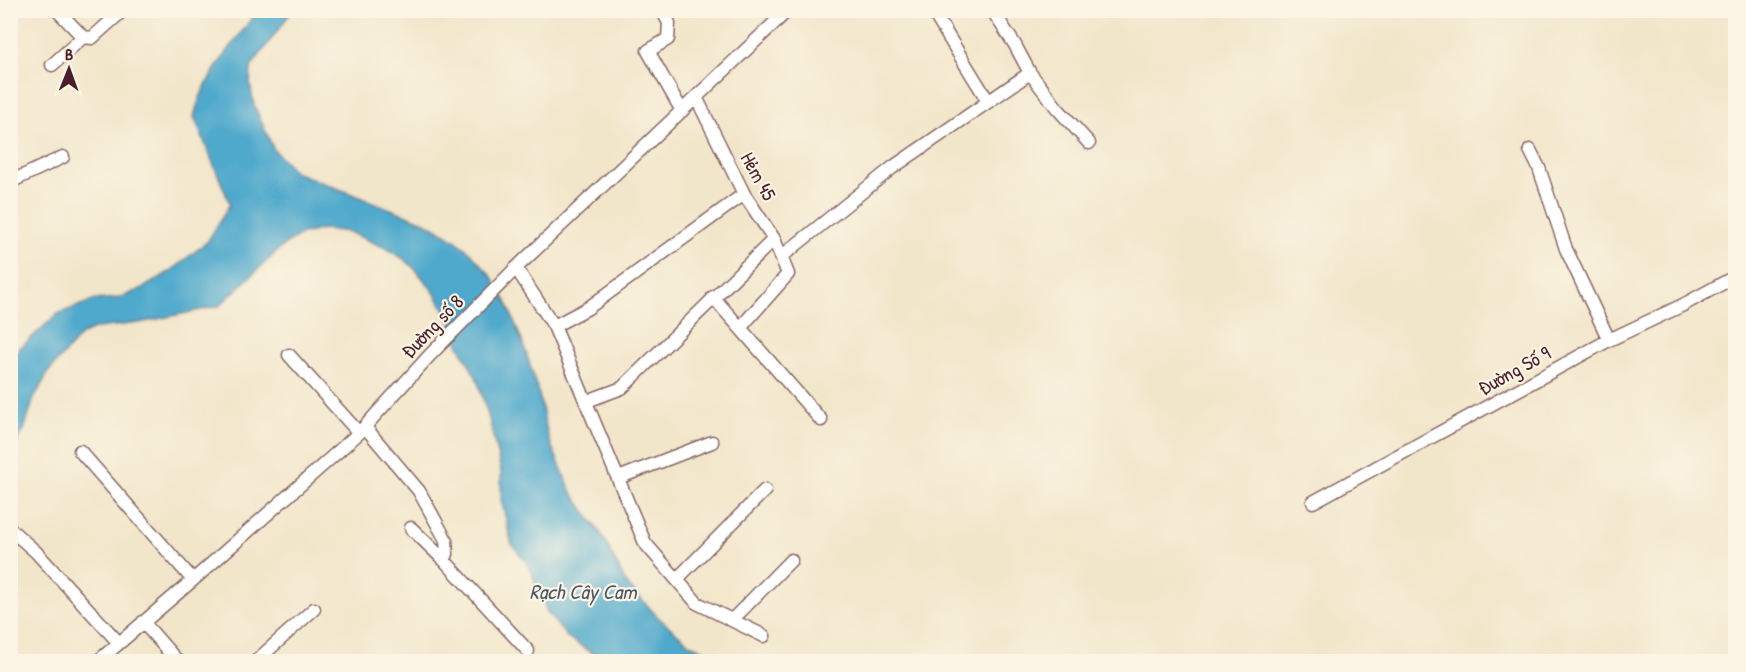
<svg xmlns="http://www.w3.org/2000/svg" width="1746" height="672" font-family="'Patrick Hand',sans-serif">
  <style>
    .water { fill: #4fa9cc; stroke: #4c647c; stroke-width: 1.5 }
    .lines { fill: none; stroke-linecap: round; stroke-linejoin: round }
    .minor-casing { stroke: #856563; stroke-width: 15 }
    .minor { stroke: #fff; stroke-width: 12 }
    .labels { text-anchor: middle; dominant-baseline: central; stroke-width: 4.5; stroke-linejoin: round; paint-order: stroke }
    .street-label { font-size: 20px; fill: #4a1f2b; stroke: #fcf5e5 }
    .water-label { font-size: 21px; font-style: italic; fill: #4c566b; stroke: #fcf5e5 }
  </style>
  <rect width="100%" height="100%" fill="#fcf5e5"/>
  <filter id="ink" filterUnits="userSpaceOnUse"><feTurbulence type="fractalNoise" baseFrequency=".0167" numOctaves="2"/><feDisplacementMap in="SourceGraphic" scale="12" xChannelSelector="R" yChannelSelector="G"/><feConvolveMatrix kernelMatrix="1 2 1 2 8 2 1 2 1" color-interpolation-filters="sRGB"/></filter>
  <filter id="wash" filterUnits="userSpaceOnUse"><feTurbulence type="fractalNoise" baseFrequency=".008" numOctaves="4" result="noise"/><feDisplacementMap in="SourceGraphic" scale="24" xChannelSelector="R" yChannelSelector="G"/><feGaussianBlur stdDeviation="1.35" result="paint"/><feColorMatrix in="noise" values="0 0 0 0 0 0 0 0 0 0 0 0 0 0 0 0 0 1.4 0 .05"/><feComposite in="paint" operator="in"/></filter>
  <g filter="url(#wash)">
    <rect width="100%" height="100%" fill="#f2e6ca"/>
    <!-- water -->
    <path class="water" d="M 257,11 L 292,11 L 251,67 L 250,84 L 254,105 L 274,150 L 295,172 L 427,223 L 454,239 L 470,252 L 492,277 L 507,303 L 524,346 L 539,395 L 549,440 L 571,491 L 603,537 L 626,583 L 659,618 L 690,644 L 730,661 L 625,661 L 592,653 L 567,637 L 547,612 L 528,564 L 512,545 L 501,499 L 501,471 L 490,422 L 477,379 L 455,338 L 449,317 L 434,292 L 417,271 L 404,259 L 388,249 L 349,232 L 323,229 L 302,234 L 283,246 L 219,306 L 139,323 L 97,328 L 82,334 L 49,371 L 33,401 L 24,430 L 11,451 L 11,356 L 58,314 L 94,300 L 120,298 L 145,287 L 171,271 L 208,241 L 230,204 L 194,117 C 202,78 235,43 257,11 Z"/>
  </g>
  <g filter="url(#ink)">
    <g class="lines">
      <!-- minor casing -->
      <g class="minor-casing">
        <path id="minor" d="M 57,10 L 83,37
          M 662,10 L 669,23 L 668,39 L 648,51 L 682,111
          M 932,10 L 988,101
          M 992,10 L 1015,45 L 1030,73 L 1057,108 L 1089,143
          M 83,37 L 92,38 L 120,13
          M 52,65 L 83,37
          M 696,97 L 744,194 L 774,239 L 788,274 L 741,327
          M 1530,150 L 1539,168 L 1566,249 L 1609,340
          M 10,182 L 63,157
          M 781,257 L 892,168 L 1030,73
          M 516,268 L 554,326 L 645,543 L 697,603 L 764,636
          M 713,297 L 821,420
          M 554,326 L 588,308 L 744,194
          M 289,355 L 359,433
          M 587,401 L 622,388 L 774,239
          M 365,427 L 419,491 L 446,540 L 447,554 L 444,560 L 528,651
          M 80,451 L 193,580
          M 618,478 L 712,442
          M 1313,502 L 1609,340 L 1683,305 L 1736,276
          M 411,528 L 444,560
          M 10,529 L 36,552 L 119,643
          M 677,579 L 765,490
          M 732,620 L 791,560
          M 143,622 L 178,662
          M 97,662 L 193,580 L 359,433 L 430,355 L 516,268 L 788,10
          M 255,662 L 314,609"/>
      </g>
      <!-- minor -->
      <use href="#minor" class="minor"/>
    </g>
  </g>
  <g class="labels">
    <!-- street labels -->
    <g class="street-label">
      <text transform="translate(759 176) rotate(61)">Hẻm 45</text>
      <text transform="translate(432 326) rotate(-46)">Đường số 8</text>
      <text transform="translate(1514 370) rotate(-29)">Đường Số 9</text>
    </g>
    <!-- water labels -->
    <g class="water-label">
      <text x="583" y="591">Rạch Cây Cam</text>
    </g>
  </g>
  <!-- margin -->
  <rect width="1746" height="672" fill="none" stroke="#fcf5e5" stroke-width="36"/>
  <!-- north arrow -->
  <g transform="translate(69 69) rotate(1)" stroke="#fcf5e5" stroke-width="4.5" paint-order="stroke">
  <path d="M0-4.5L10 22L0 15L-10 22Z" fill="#4a1f2b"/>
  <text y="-9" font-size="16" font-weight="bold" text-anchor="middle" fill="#4a1f2b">B</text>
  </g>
</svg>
